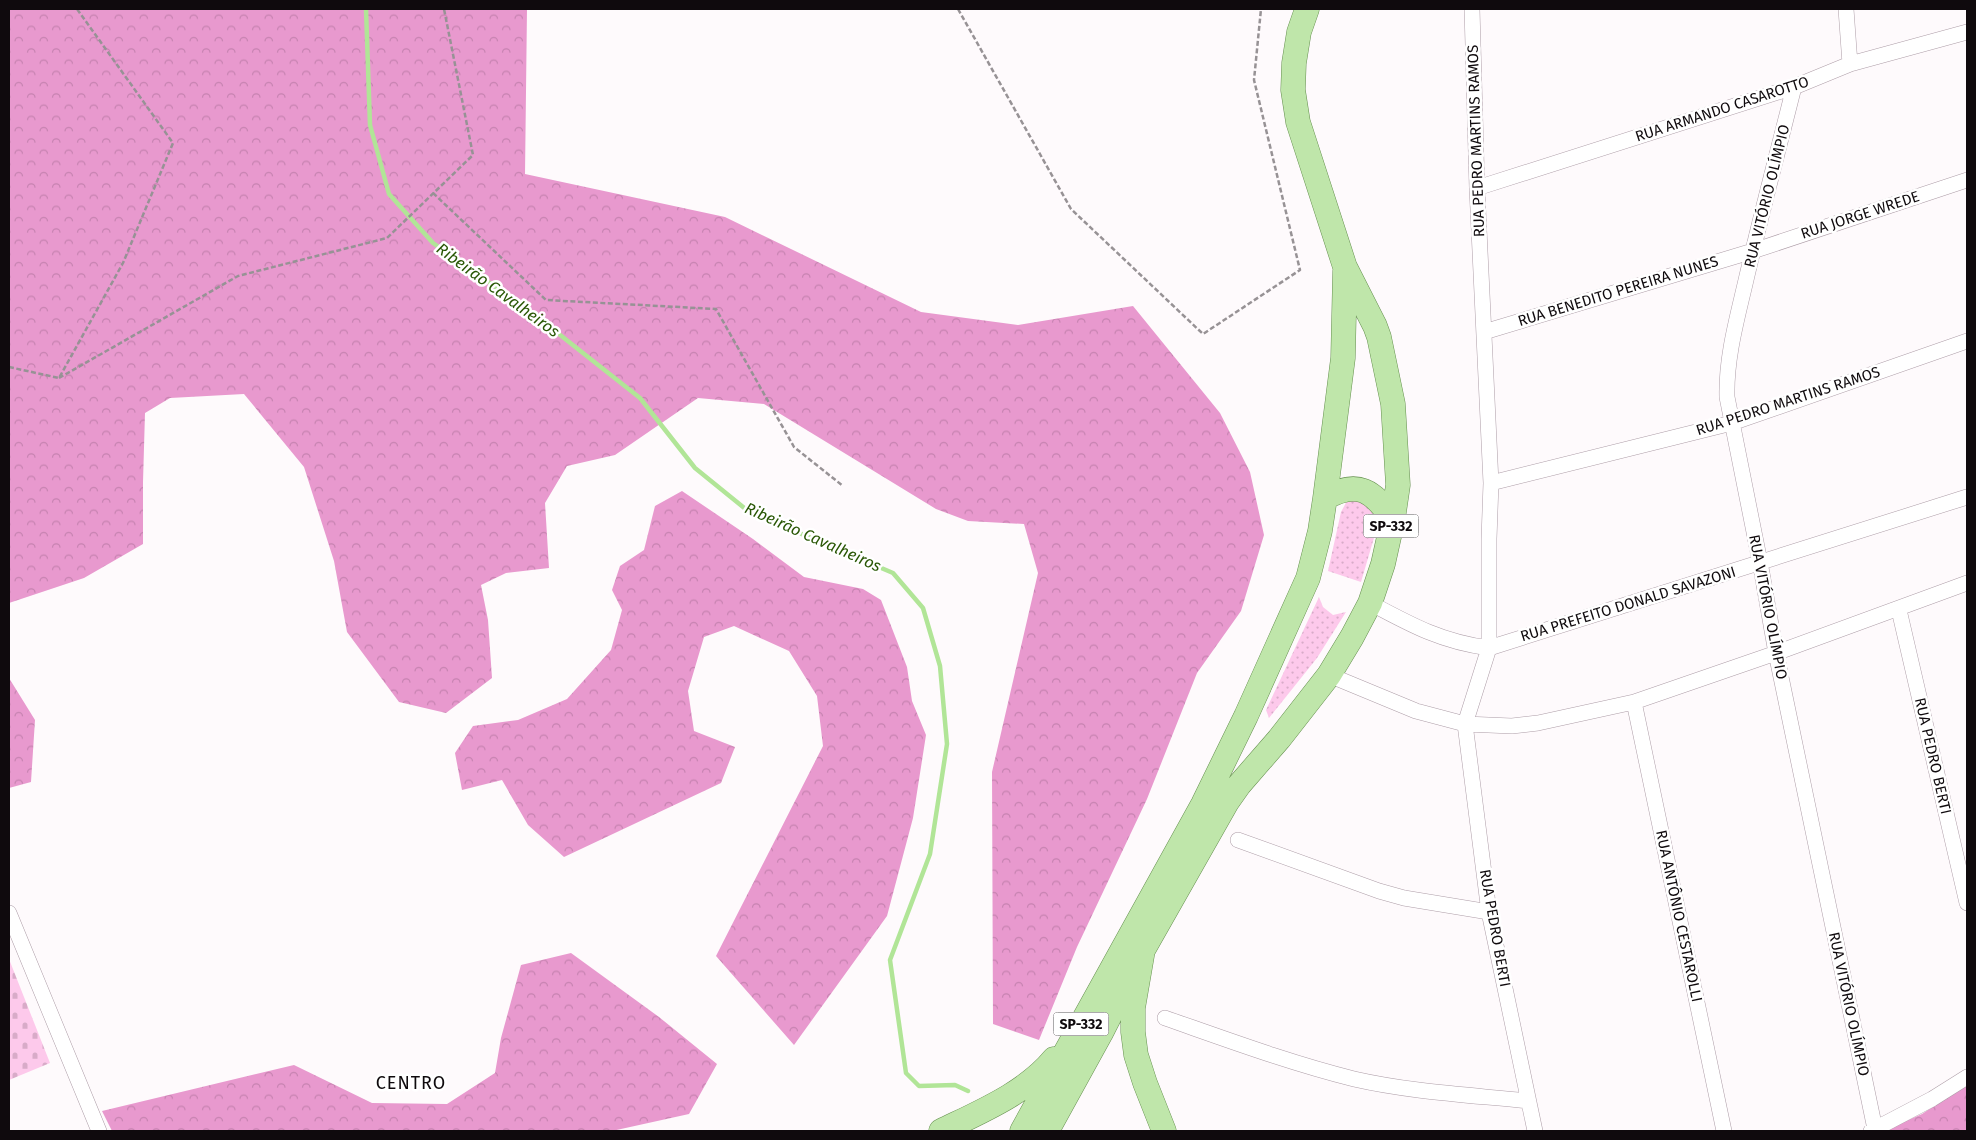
<svg xmlns="http://www.w3.org/2000/svg" width="1976" height="1140" font-family="'Fira Sans',sans-serif">
  <style>
    .green { fill: url(#green-dots) }
    .forest { fill: url(#forest-crowns) }
    .cemetery { fill: url(#cemetery-stones) }
    .lines { fill: none; stroke-linecap: round; stroke-linejoin: round }
    .stream { stroke: #b1e597; stroke-width: 4.5 }
    .minor-casing { stroke: #ae9ea8; stroke-width: 16 }
    .primary-casing { stroke: #658f4f; stroke-width: 25 }
    .path { stroke: #979295; stroke-width: 2.5; stroke-dasharray: 5 2.5; stroke-linecap: butt }
    .minor { stroke: #fff; stroke-width: 15 }
    .primary { stroke: #bfe6aa; stroke-width: 24 }
    .labels { text-anchor: middle; dominant-baseline: central; stroke-width: 5; stroke-linejoin: round; paint-order: stroke }
    .shield { fill: #fff; stroke: #575456; stroke-width: 1 }
    .shield-label { font-size: 14px; font-weight: bold; fill: #0f0a0d }
    .street-label { font-size: 15px; fill: #0f0a0d; stroke: #fff }
    .water-label { font-size: 16px; font-style: italic; fill: #295705; stroke: #fff }
    .quarter-label { font-size: 18px; letter-spacing: 1px; fill: #0f0a0d; stroke: #fff }
  </style>
  <defs>
    <pattern id="green-dots" width="8" height="8" patternUnits="userSpaceOnUse" patternTransform="scale(1.25)"><rect width="8" height="8" fill="#fdc9eb"/><path d="M2 2h.1M6 6h.1" fill="none" stroke="#d8abc8" stroke-width="1.8" stroke-linecap="round"/></pattern>
    <pattern id="forest-crowns" width="20" height="18" patternUnits="userSpaceOnUse" patternTransform="scale(1.25)"><rect width="20" height="18" fill="#e899ce"/><path d="M2 6a3 3 0 1 1 6 0M12 15a3 3 0 1 1 6 0" fill="none" stroke="#c682b0"/></pattern>
    <pattern id="cemetery-stones" width="16" height="16" patternUnits="userSpaceOnUse" patternTransform="scale(1.25)"><rect width="16" height="16" fill="#fdc9eb"/><path d="M2 7V4a2 2 0 0 1 4 0v3zM10 15v-3a2 2 0 0 1 4 0v3z" fill="#d8abc8"/></pattern>
  </defs>
  <rect width="100%" height="100%" fill="#fefafc"/>
  <!-- green -->
  <path class="green" d="M 1349,497 L 1376,505 L 1376,531 L 1361,582 L 1328,571 L 1341,512 Z
    M 1319,597 L 1323,607 L 1333,615 L 1346,612 L 1317,658 L 1269,718 L 1266,710 Z"/>
  <!-- forest -->
  <path class="forest" d="M 9,9 L 527,9 L 525,174 L 725,217 L 921,312 L 1018,325 L 1133,306 L 1220,413 L 1250,472 L 1264,535 L 1241,611 L 1197,673 L 1147,799 L 1077,947 L 1039,1040 L 993,1024 L 992,772 L 1038,573 L 1024,524 L 968,521 L 936,509 L 764,404 L 698,398 L 615,455 L 567,466 L 545,503 L 549,568 L 506,573 L 481,585 L 488,620 L 492,678 L 446,713 L 399,702 L 347,632 L 334,561 L 304,467 L 244,394 L 170,398 L 145,413 L 143,482 L 143,544 L 84,578 L 9,603 Z
    M 682,491 L 753,539 L 804,577 L 863,589 L 881,600 L 907,667 L 912,701 L 926,735 L 913,818 L 887,916 L 794,1045 L 716,956 L 823,746 L 817,696 L 789,651 L 734,626 L 704,637 L 688,691 L 694,731 L 735,747 L 721,783 L 564,857 L 528,825 L 502,780 L 462,790 L 455,753 L 473,726 L 518,720 L 567,699 L 611,650 L 622,610 L 612,590 L 620,566 L 644,550 L 655,506 Z
    M 9,678 L 35,720 L 31,782 L 9,788 Z
    M 571,953 L 659,1017 L 717,1064 L 689,1114 L 612,1131 L 112,1131 L 102,1111 L 294,1065 L 372,1103 L 447,1104 L 495,1073 L 501,1038 L 521,965 Z
    M 1967,1084 L 1967,1131 L 1883,1131 L 1922,1114 Z"/>
  <!-- cemetery -->
  <path class="cemetery" d="M 9,959 L 50,1063 L 9,1080 Z"/>
  <g class="lines">
    <!-- stream -->
    <path class="stream" d="M 366,9 L 370,125 L 389,194 L 433,243 L 531,312 L 640,398 L 695,468 L 748,511 L 893,573 L 923,608 L 940,666 L 947,744 L 930,854 L 890,960 L 906,1073 L 919,1086 L 955,1085 L 968,1091"/>
    <!-- minor casing -->
    <g class="minor-casing">
      <path id="minor" d="M 1472,9 L 1477,188 L 1491,483 L 1489,539 L 1489,648 L 1465,724 L 1489,912 L 1535,1131
        M 1846,9 L 1850,64
        M 1794,87 C 1778,151 1761,215 1746,280 C 1737,319 1726,357 1727,397 L 1760,562 L 1776,653 L 1875,1129
        M 1477,188 L 1794,87 L 1850,64 L 1967,32
        M 1484,332 L 1753,251 L 1967,180
        M 1491,483 L 1732,423 L 1967,341
        M 1370,603 C 1411,625 1442,642 1489,648 L 1967,497
        M 1899,610 L 1967,903
        M 1329,675 L 1416,711 L 1465,724 L 1512,726 L 1538,723 L 1634,702 L 1776,653 L 1967,583
        M 1634,702 L 1724,1131
        M 1238,840 L 1379,891 L 1404,898 L 1489,912
        M 9,913 L 99,1131
        M 1165,1018 C 1228,1040 1290,1063 1354,1079 C 1411,1092 1470,1095 1528,1101
        M 1871,1131 L 1932,1099 L 1967,1077"/>
    </g>
    <!-- primary casing -->
    <g class="primary-casing">
      <path id="primary" d="M 1325,498 C 1358,479 1373,491 1393,519
        M 941,1131 C 980,1112 1026,1093 1054,1059
        M 1022,1131 L 1203,804 L 1246,716 L 1308,578 L 1320,531 L 1325,498 L 1343,358 L 1345,271
        M 1047,1131 L 1101,1033 L 1132,972
        M 1164,1131 L 1145,1083 L 1136,1055 L 1133,1032 L 1133,1008 L 1143,950 L 1227,802 L 1239,785 L 1279,739 L 1329,675 L 1352,637 L 1370,603 L 1383,564 L 1393,519 L 1398,485 L 1393,404 L 1379,337 L 1375,326 L 1345,267 L 1298,122 L 1293,90 L 1294,63 L 1299,32 L 1307,9"/>
    </g>
    <!-- path -->
    <path class="path" d="M 958,9 L 1071,209 L 1203,334 L 1300,270 L 1254,80 L 1261,9
      M 433,193 L 546,300 L 716,309 L 794,447 L 843,486
      M 9,367 L 59,378 L 123,263 L 173,143 L 77,9
      M 59,378 L 238,276 L 387,238 L 473,155 L 444,9"/>
    <!-- minor -->
    <use href="#minor" class="minor"/>
    <!-- primary -->
    <use href="#primary" class="primary"/>
  </g>
  <g class="labels">
    <!-- shield labels -->
    <g class="shield">
      <rect x="1363.5" y="514.5" width="55" height="23" rx="4"/>
      <rect x="1053.5" y="1012.5" width="55" height="23" rx="4"/>
    </g>
    <g class="shield-label">
      <text x="1391" y="526">SP-332</text>
      <text x="1081" y="1024">SP-332</text>
    </g>
    <!-- street labels -->
    <g class="street-label">
      <text transform="translate(1722 109) rotate(-18)">RUA ARMANDO CASAROTTO</text>
      <text transform="translate(1476 141) rotate(-92)">RUA PEDRO MARTINS RAMOS</text>
      <text transform="translate(1767 196) rotate(-76)">RUA VITÓRIO OLÍMPIO</text>
      <text transform="translate(1860 215) rotate(-18)">RUA JORGE WREDE</text>
      <text transform="translate(1618 291) rotate(-17)">RUA BENEDITO PEREIRA NUNES</text>
      <text transform="translate(1788 401) rotate(-18)">RUA PEDRO MARTINS RAMOS</text>
      <text transform="translate(1628 604) rotate(-17)">RUA PREFEITO DONALD SAVAZONI</text>
      <text transform="translate(1768 607) rotate(79)">RUA VITÓRIO OLÍMPIO</text>
      <text transform="translate(1933 756) rotate(77)">RUA PEDRO BERTI</text>
      <text transform="translate(1679 916) rotate(78)">RUA ANTÔNIO CESTAROLLI</text>
      <text transform="translate(1495 928) rotate(80)">RUA PEDRO BERTI</text>
      <text transform="translate(1849 1004) rotate(78)">RUA VITÓRIO OLÍMPIO</text>
    </g>
    <!-- water labels -->
    <g class="water-label">
      <text transform="translate(498 290) rotate(36)">Ribeirão Cavalheiros</text>
      <text transform="translate(813 537) rotate(24)">Ribeirão Cavalheiros</text>
    </g>
    <!-- quarter labels -->
    <g class="quarter-label">
      <text x="411" y="1083">CENTRO</text>
    </g>
  </g>
  <!-- border -->
  <rect width="1976" height="1140" fill="none" stroke="#0f0a0d" stroke-width="20"/>
</svg>
